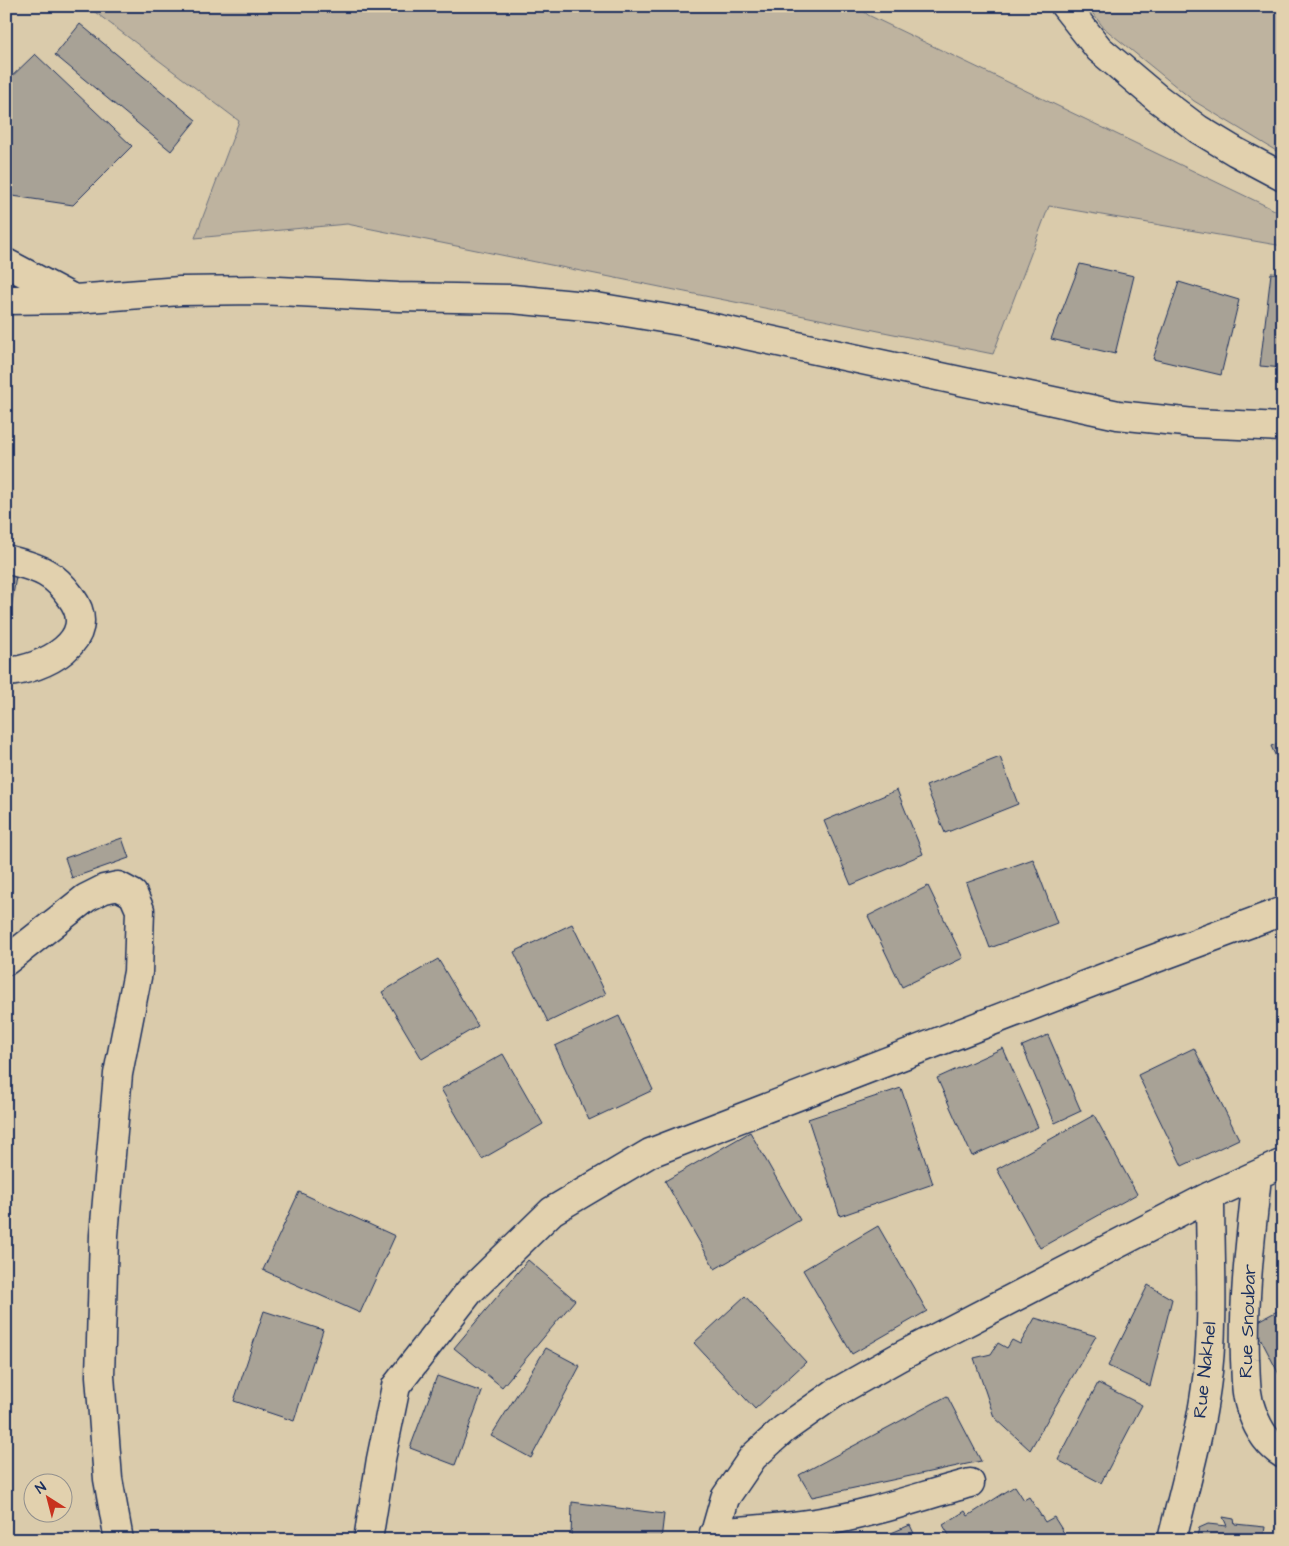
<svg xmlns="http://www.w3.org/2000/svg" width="1289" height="1546" font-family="'Architects Daughter',sans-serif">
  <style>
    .green { fill: #beb39f; stroke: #6c717e }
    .building { fill: #a8a296; stroke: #1b2f5e }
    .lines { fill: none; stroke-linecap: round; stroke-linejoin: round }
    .minor-casing { stroke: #1b2f5e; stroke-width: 31 }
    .minor { stroke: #e2d1ae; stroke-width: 28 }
    .labels { text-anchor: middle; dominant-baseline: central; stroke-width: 4; stroke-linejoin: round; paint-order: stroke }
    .street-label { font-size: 19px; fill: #1b2f5e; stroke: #e2d1ae }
  </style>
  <rect width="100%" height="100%" fill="#dacbab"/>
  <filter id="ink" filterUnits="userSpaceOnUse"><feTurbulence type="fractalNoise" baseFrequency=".02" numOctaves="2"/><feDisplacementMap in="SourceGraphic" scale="10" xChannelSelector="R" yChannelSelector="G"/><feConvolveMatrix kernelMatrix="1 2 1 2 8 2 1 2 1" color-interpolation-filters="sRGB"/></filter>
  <g filter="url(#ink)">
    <!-- green -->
    <path class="green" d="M 87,6 L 858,6 L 868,15 L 1283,214 L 1283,246 L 1049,206 L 993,354 L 347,224 L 195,238 L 239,121 Z
      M 1087,6 L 1283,6 L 1283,155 L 1194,101 L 1104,28 Z"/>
    <!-- building -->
    <path class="building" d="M 80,24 L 196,120 L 171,151 L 55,55 Z
      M 35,54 L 132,146 L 73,205 L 6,195 L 6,82 Z
      M 1080,264 L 1134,276 L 1115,354 L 1051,339 Z
      M 1271,273 L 1283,274 L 1283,368 L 1260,366 Z
      M 1179,282 L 1239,300 L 1221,375 L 1153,359 Z
      M 6,574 L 16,576 L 11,609 L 6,608 Z
      M 1283,741 L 1283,772 L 1271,746 Z
      M 1000,757 L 1018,804 L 945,833 L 926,786 Z
      M 897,790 L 923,854 L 851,885 L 824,821 Z
      M 122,838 L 129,858 L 72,878 L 65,858 Z
      M 1033,859 L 1057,923 L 990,948 L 966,883 Z
      M 928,886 L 963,958 L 902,987 L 868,916 Z
      M 572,924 L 606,994 L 548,1022 L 514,952 Z
      M 438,959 L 478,1026 L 422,1059 L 382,992 Z
      M 619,1016 L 653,1090 L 589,1120 L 555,1046 Z
      M 1048,1035 L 1081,1111 L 1055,1123 L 1022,1046 Z
      M 1003,1048 L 1038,1127 L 972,1156 L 937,1078 Z
      M 1194,1048 L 1239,1139 L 1182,1166 L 1138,1075 Z
      M 503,1054 L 543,1124 L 482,1159 L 441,1089 Z
      M 901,1088 L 933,1184 L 840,1216 L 808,1119 Z
      M 1094,1115 L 1137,1194 L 1040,1248 L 997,1169 Z
      M 750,1132 L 800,1220 L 715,1269 L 665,1181 Z
      M 299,1192 L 395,1236 L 360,1313 L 263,1270 Z
      M 878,1226 L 927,1311 L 852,1354 L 803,1270 Z
      M 528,1260 L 575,1300 L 502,1387 L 454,1348 Z
      M 1148,1285 L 1172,1299 L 1150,1386 L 1108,1366 Z
      M 745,1296 L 806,1362 L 755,1409 L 694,1343 Z
      M 1283,1308 L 1283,1382 L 1253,1324 Z
      M 264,1311 L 323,1330 L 294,1421 L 234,1401 Z
      M 1035,1318 L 1096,1336 L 1030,1450 L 994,1417 L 974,1358 L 991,1354 L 998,1343 L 1007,1348 L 1012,1340 L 1020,1344 Z
      M 546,1348 L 580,1366 L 531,1458 L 491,1436 Z
      M 437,1376 L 482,1392 L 455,1465 L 410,1448 Z
      M 1098,1383 L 1142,1405 L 1101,1483 L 1058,1460 Z
      M 947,1396 L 981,1461 L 812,1497 L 799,1475 Z
      M 1015,1486 L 1024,1500 L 1029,1497 L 1045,1522 L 1054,1517 L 1066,1536 L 1060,1540 L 952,1540 L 943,1525 L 965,1511 L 968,1516 Z
      M 572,1502 L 664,1514 L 661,1540 L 571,1540 Z
      M 1223,1517 L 1234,1519 L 1235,1524 L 1265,1527 L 1263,1540 L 1196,1540 L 1199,1528 L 1208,1524 L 1227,1526 Z
      M 910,1525 L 917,1540 L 875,1540 Z"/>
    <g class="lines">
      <!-- minor casing -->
      <g class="minor-casing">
        <path id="minor" d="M 1065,6 L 1099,49 L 1157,98 L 1198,129 L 1236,152 L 1283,177
          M 6,263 L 72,298
          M 6,300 L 75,299 L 180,291 L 259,290 L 398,297 L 512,299 L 596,307 L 686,322 L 1118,415 L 1194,423 L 1283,427
          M 6,559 C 19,563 35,566 46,573 C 57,579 64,587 71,597 C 103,640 42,670 6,672
          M 6,961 L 86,898 L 104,889 L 118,886 L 133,894 L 140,910 L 138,972 L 118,1074 L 104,1235 L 100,1376 L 108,1479 L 119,1540
          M 1257,1176 C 1251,1236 1243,1298 1245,1359 C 1246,1376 1245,1395 1252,1412 C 1258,1429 1267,1444 1283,1454
          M 714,1533 C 750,1530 786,1528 821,1522 C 871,1514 921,1496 970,1483
          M 368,1540 L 381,1459 L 396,1386 L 469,1292 L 552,1211 L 650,1153 L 1124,970 L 1283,911
          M 713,1540 L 725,1498 L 753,1457 L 784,1429 L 835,1393 L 899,1357 L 1210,1196 L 1283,1163
          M 1172,1540 C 1184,1489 1199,1439 1206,1387 C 1215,1327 1210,1258 1210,1196"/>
      </g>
      <!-- minor -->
      <use href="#minor" class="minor"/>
    </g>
  </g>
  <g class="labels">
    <!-- street labels -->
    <g class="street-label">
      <text transform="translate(1248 1321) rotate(-88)">Rue Snoubar</text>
      <text transform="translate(1205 1370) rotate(-84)">Rue Nakhel</text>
    </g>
  </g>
  <!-- margin -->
  <rect width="1289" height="1546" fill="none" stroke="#e2d1ae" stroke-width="25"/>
  <rect x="12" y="12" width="1264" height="1521" fill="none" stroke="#1b2f5e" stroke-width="2" filter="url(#ink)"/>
  <!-- north arrow -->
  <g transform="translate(48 1498) rotate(324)"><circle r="24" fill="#e2d1ae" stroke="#92908e"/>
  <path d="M0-4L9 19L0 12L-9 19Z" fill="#c8321e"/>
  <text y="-8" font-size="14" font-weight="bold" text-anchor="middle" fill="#1b2f5e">N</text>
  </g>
</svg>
